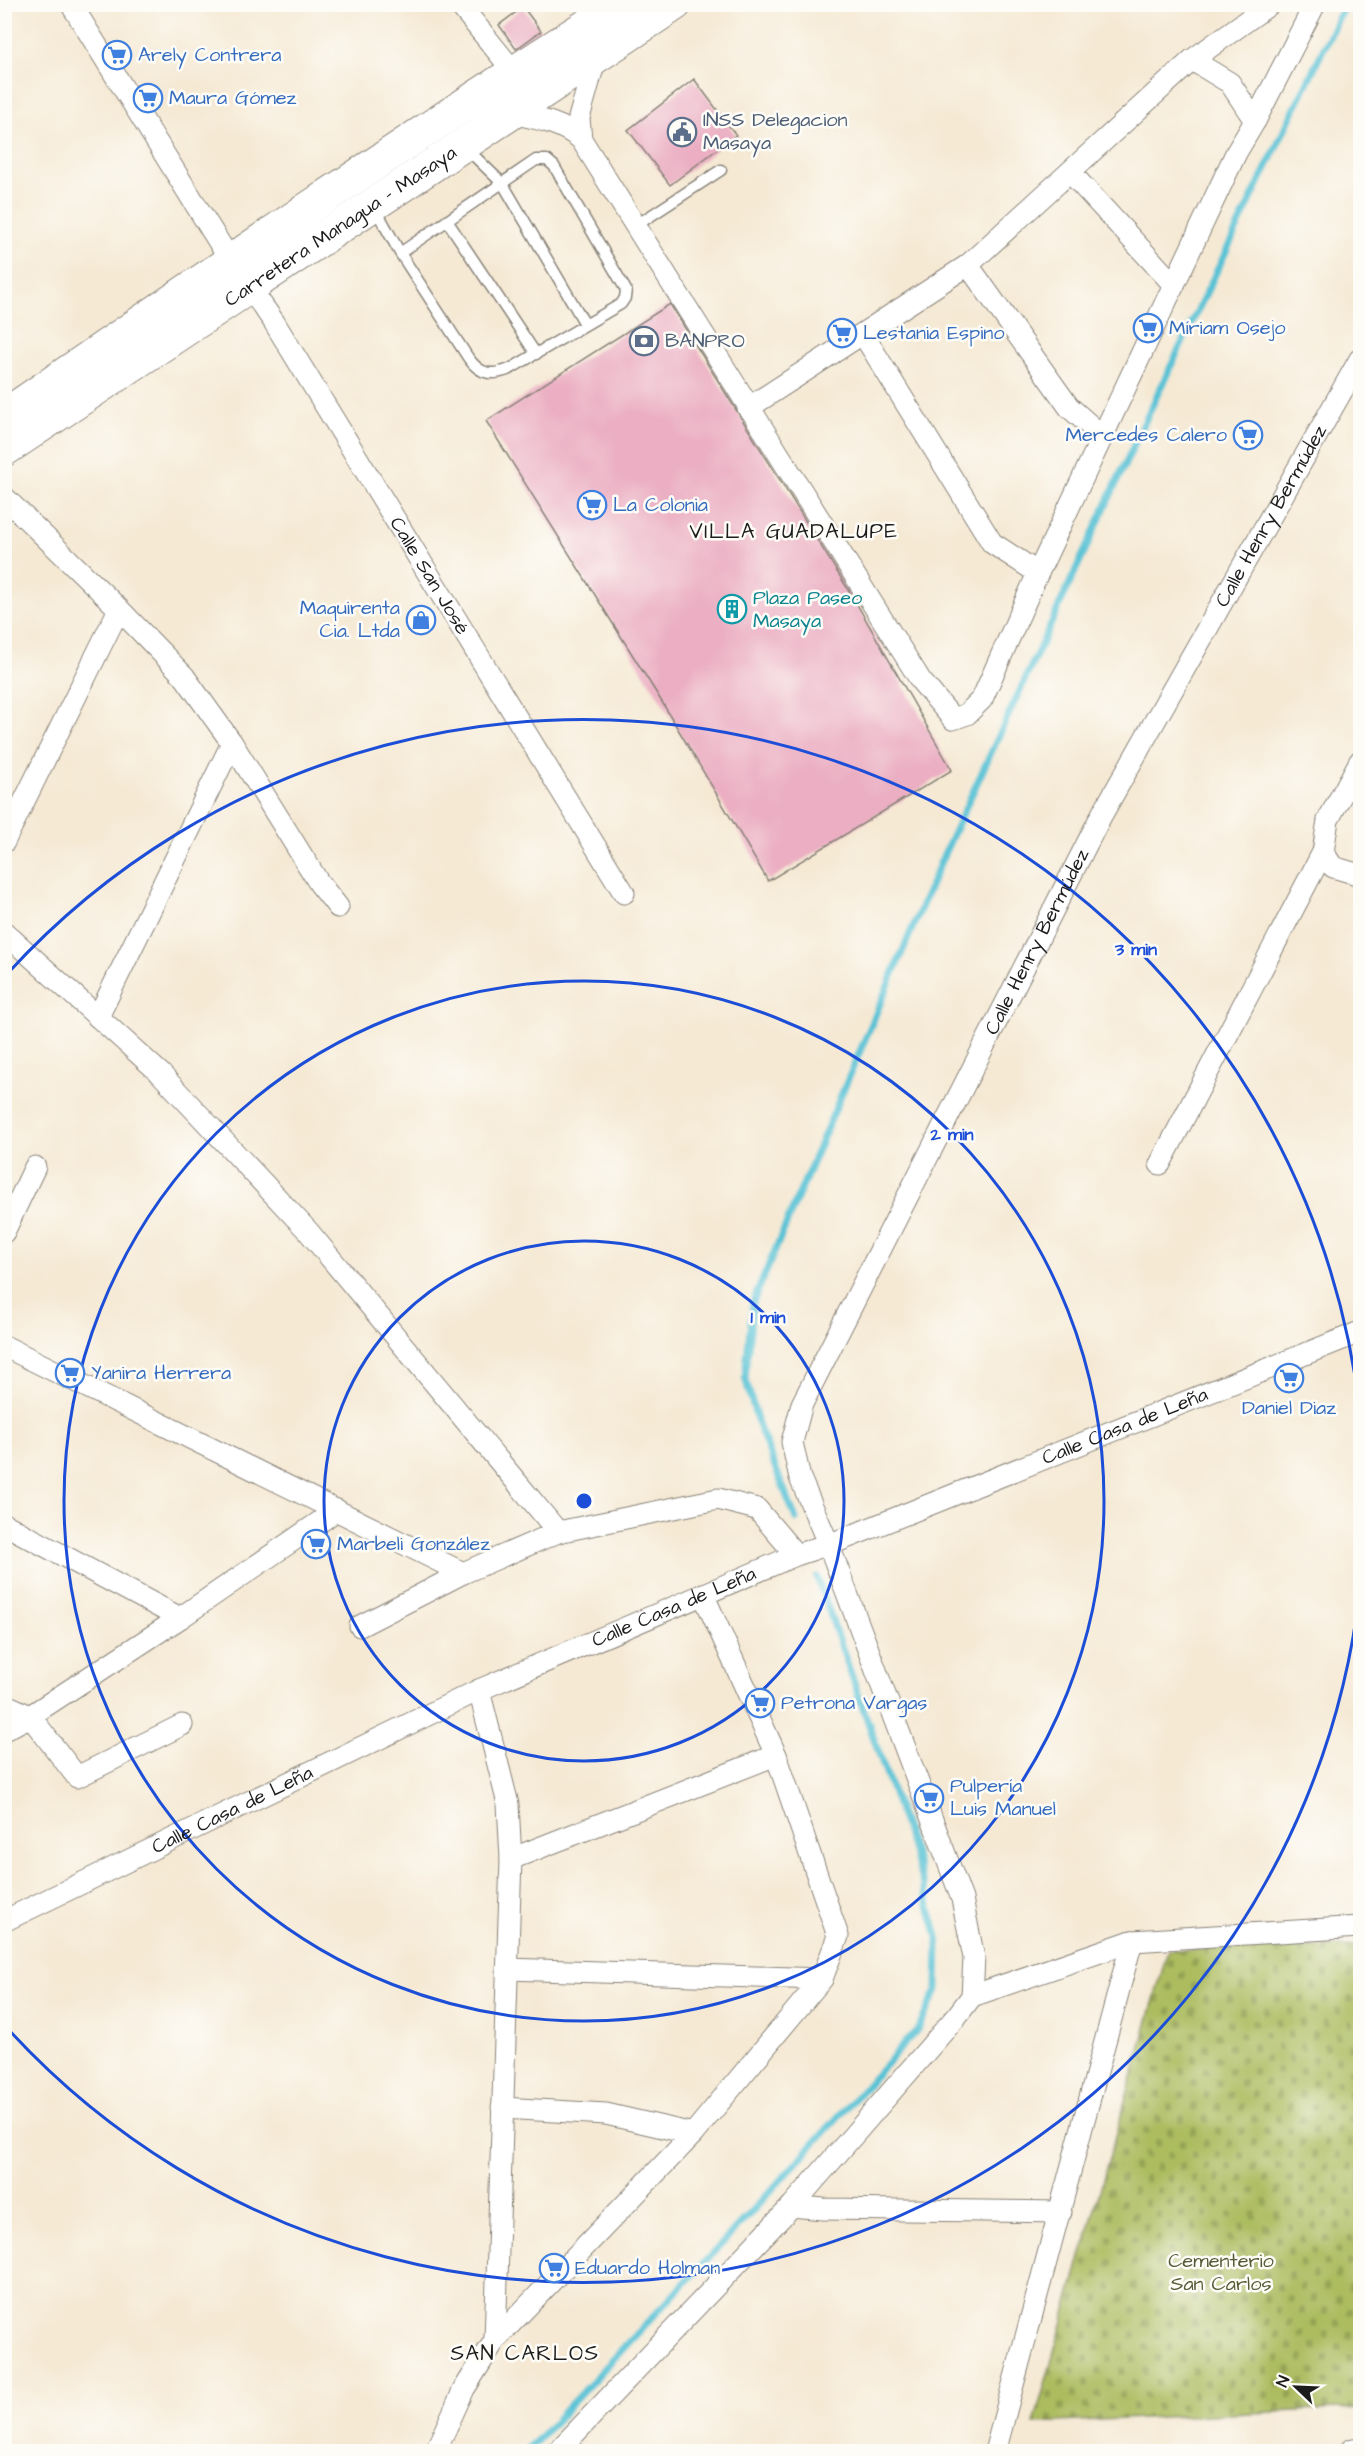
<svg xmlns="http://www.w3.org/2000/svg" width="1365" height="2456" font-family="'Architects Daughter',sans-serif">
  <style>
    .cemetery { fill: url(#cemetery-stones); stroke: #646c3e; stroke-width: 1.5 }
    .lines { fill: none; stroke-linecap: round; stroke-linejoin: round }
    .stream { stroke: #59c2d5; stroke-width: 7 }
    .building { fill: #ebaec2 }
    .service-casing { stroke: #888278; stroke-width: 13 }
    .minor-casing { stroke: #888278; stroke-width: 23 }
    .tertiary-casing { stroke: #888278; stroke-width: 29 }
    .trunk-casing { stroke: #888278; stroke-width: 35 }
    .service { stroke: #fff; stroke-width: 10 }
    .minor { stroke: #fff; stroke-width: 21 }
    .tertiary { stroke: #fff; stroke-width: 27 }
    .trunk { stroke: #fff; stroke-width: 33 }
    .ring { fill: none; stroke: #1d4ed8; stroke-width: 3 }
    .labels { text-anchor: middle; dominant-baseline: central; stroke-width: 5; stroke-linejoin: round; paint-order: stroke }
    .shop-label { font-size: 20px; fill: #366cbe; stroke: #fdfcf7; text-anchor: start }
    .service-label { font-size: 20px; fill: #4e5e75; stroke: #fdfcf7; text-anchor: start }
    .street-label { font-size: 20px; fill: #1c1c1c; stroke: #fdfcf7 }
    .culture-label { font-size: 20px; fill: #0d838f; stroke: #fdfcf7; text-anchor: start }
    .park-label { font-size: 20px; fill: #565c37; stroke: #fdfcf7 }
    .neighbourhood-label { font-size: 21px; letter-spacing: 1.5px; fill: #1c1c1c; stroke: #fdfcf7 }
    .centre { fill: #1d4ed8; stroke: #fdfcf7; stroke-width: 3 }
    .ring-label { font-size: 18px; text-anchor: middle; font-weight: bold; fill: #1d4ed8; stroke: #fdfcf7; stroke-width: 5; stroke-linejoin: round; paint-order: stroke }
  </style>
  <defs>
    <pattern id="cemetery-stones" width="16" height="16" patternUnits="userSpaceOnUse" patternTransform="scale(1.5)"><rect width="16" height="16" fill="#acbc5f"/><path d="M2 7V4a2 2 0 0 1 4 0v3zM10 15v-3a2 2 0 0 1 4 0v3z" fill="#93a152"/></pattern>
  </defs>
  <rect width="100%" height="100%" fill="#fdfcf7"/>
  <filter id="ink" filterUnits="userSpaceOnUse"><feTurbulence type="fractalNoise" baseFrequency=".0167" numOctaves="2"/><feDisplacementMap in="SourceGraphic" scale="12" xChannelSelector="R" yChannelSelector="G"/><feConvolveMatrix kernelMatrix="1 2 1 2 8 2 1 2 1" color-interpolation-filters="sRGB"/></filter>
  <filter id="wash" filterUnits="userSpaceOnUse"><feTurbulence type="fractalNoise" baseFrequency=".008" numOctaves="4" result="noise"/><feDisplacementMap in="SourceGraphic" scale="24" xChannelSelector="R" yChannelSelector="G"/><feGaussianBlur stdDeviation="1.35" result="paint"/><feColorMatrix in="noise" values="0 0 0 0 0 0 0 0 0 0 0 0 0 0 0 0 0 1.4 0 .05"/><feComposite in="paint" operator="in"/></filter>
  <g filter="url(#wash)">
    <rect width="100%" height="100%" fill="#f5e9d4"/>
    <!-- cemetery -->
    <path class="cemetery" d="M 1360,1946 L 1360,2408 L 1034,2423 L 1168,1950 Z"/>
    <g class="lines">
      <!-- stream -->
      <path class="stream" d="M 796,1519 L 759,1427 L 745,1377 L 753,1302 L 944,854 L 1159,391 L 1345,4
        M 526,2452 L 746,2218 L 918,2029 L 937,1990 L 938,1937 L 914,1853 L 817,1577"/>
    </g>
    <g id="blocks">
      <!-- building -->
      <path class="building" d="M 523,7 L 541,31 L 516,49 L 499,25 Z
        M 694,79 L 736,135 L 670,185 L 628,130 Z
        M 670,304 L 851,594 L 952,770 L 768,881 L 662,702 L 486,421 Z"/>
    </g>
  </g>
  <g filter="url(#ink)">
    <use href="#blocks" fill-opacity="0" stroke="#888278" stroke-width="1.5"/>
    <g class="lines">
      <!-- service casing -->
      <g class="service-casing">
        <path id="service" d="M 466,148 L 503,184 L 585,324
          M 375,208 L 400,253 L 469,359 C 481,375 492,376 510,369 L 621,304 L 625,298 L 626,290 L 554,166 L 547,160 L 536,160 L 400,253
          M 448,222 L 536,354
          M 635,226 L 721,170"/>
      </g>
      <!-- minor casing -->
      <g class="minor-casing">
        <g id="minor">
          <path id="s1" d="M 71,4 L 230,260 L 274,322 L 624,893"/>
          <path d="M 459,4 L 514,72"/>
          <path d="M 512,113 C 537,119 560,122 581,139 L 921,681 L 953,719 L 967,714 L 982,699 L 1038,573 L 1236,153 L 1255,121 L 1230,83 L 1192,60 L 1270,4"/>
          <path d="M 1255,121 L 1315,4"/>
          <path d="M 581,139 L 579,118 L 596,57"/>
          <path d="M 1070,172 L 1174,285"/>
          <path d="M 968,265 L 1069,407 L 1102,436"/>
          <path d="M 863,334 L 992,543 L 1038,573"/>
          <path d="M 748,408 L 968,265 L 1192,60"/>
          <path d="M 4,497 L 119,609 L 184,676 L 232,743 L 319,883 L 338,907"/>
          <path d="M 1360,761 L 1328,820 L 1323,852 L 1333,867 L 1360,875"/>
          <path d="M 4,842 L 119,609"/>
          <path d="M 4,932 L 160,1073 L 308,1231 L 558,1532"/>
          <path d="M 98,1017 L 232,743"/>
          <path d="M 1160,1164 L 1323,852"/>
          <path d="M 4,1232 L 35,1167"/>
          <path d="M 4,1346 L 463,1573"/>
          <path d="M 4,1524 L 180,1618"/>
          <path d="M 360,1626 L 463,1573 L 558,1532 L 718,1499 L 757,1509 L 796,1555"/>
          <path d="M 479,1690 L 508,1804 L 511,1859 L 495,2340"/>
          <path d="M 4,1704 L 30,1716 L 77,1777 L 182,1725"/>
          <path d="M 4,1730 L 30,1716 L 180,1618 L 337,1510"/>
          <path d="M 511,1859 L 776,1755"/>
          <path id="s2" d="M 4,1921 L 479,1690 L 796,1555 L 841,1540 L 1360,1332"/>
          <path d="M 1132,1941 L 1360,1927"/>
          <path d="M 507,1969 L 822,1979"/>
          <path d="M 972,1996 L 1132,1941 L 995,2452"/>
          <path d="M 502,2108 L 606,2114 L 693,2134"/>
          <path d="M 792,2206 L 823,2209 L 1061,2212"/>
          <path d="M 435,2452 L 464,2389 L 495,2340 L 693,2134 L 822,1979 L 838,1936 L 776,1755 L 703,1594"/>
          <path id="s3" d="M 557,2452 L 792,2206 L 956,2017 L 972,1996 L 974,1958 L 962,1899 L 828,1543 L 800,1478 L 792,1442 L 802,1404 L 1101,816 L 1360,359"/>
        </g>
      </g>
      <!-- tertiary casing -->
      <g class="tertiary-casing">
        <path id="tertiary" d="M 1353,2452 L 1360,2451"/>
      </g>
      <!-- trunk casing -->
      <g class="trunk-casing">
        <g id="trunk">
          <path d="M 4,416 C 208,276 412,136 621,4"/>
          <path id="s4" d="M 4,450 L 675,4"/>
        </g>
      </g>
      <!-- service -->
      <use href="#service" class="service"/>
      <!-- minor -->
      <use href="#minor" class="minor"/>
      <!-- tertiary -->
      <use href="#tertiary" class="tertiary"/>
      <!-- trunk -->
      <use href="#trunk" class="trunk"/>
    </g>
  </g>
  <!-- distance rings -->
  <g class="ring">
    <circle cx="584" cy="1501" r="260"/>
    <circle cx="584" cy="1501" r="520"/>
    <path d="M1360 1589A781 781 0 0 1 8 2029M8 973A781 781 0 0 1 1360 1413"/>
  </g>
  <!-- icons -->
  <defs>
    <g id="supermarket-ring" transform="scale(1.5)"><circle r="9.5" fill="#fdfcf7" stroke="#3f7fe0" stroke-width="1.5"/><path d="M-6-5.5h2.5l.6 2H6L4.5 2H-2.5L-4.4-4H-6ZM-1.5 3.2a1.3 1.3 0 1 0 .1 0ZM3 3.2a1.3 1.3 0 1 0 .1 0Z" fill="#3f7fe0"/></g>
    <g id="civic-ring" transform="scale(1.5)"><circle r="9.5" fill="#fdfcf7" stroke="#5c6f8a" stroke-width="1.5"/><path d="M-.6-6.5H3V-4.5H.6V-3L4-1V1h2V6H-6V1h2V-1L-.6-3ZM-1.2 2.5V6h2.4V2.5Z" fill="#5c6f8a"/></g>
    <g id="bank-ring" transform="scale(1.5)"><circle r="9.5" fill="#fdfcf7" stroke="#5c6f8a" stroke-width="1.5"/><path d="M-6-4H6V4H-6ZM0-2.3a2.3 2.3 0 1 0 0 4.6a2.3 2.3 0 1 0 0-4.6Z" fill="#5c6f8a"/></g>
    <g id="building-ring" transform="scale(1.5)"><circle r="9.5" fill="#fdfcf7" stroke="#0f9aa8" stroke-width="1.5"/><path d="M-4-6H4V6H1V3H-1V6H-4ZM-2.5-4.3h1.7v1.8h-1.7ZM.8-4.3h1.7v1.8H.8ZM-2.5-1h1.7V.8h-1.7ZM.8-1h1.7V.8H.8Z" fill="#0f9aa8"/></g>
    <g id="shop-ring" transform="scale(1.5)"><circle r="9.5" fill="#fdfcf7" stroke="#3f7fe0" stroke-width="1.5"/><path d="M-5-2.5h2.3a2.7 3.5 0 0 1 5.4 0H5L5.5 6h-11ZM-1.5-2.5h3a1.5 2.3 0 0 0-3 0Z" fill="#3f7fe0"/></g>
  </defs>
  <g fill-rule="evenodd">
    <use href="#supermarket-ring" x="117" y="55"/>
    <use href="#supermarket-ring" x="148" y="98"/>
    <use href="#civic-ring" x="682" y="132"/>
    <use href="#supermarket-ring" x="1148" y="328"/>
    <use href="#supermarket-ring" x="842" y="333"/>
    <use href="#bank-ring" x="644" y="341"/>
    <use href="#supermarket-ring" x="1248" y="435"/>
    <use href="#supermarket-ring" x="592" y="505"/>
    <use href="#building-ring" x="732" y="609"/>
    <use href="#shop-ring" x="421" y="620"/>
    <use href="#supermarket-ring" x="70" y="1373"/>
    <use href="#supermarket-ring" x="1289" y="1378"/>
    <use href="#supermarket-ring" x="316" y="1544"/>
    <use href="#supermarket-ring" x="760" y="1703"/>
    <use href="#supermarket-ring" x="929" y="1798"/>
    <use href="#supermarket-ring" x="554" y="2268"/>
  </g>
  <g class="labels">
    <!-- shop labels -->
    <g class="shop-label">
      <text x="138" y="55">Arely Contrera</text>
      <text x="169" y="98">Maura Gómez</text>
      <text x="1169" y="328">Míriam Osejo</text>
      <text x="863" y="333">Lestania Espino</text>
      <text x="1227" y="435" text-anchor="end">Mercedes Calero</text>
      <text x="613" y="505">La Colonia</text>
      <text x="400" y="608" text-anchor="end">Maquirenta<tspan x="400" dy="23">Cia. Ltda</tspan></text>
      <text x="91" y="1373">Yanira Herrera</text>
      <text x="1289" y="1408" text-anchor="middle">Daniel Diaz</text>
      <text x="337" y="1544">Marbeli González</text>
      <text x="781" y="1703">Petrona Vargas</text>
      <text x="950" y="1786">Pulpería<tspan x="950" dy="23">Luis Manuel</tspan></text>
      <text x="575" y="2268">Eduardo Holman</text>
    </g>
    <!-- service labels -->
    <g class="service-label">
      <text x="703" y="120">INSS Delegacion<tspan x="703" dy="23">Masaya</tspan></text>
      <text x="665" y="341">BANPRO</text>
    </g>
    <!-- street labels -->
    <g class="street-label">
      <text stroke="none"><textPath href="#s4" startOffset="404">Carretera Managua - Masaya</textPath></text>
      <text stroke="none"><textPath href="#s3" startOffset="2247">Calle Henry Bermúdez</textPath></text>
      <text stroke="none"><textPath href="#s1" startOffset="675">Calle San José</textPath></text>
      <text stroke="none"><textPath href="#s3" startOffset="1761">Calle Henry Bermúdez</textPath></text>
      <text stroke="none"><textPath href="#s2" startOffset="1226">Calle Casa de Leña</textPath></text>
      <text stroke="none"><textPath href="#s2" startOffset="740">Calle Casa de Leña</textPath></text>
      <text stroke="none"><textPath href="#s2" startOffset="254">Calle Casa de Leña</textPath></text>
    </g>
    <!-- culture labels -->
    <g class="culture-label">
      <text x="753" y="598">Plaza Paseo<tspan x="753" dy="23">Masaya</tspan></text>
    </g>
    <!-- park labels -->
    <g class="park-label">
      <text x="1221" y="2261">Cementerio<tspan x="1221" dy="23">San Carlos</tspan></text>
    </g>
    <!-- neighbourhood labels -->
    <g class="neighbourhood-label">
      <text x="794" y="531">VILLA GUADALUPE</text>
      <text x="525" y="2353">SAN CARLOS</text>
    </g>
  </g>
  <circle cx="584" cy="1501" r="9" class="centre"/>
  <g class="ring-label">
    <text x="1136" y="955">3 min</text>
    <text x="952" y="1140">2 min</text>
    <text x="768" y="1323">1 min</text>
  </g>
  <!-- margin -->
  <rect width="1365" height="2456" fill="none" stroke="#fdfcf7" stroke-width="24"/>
  <!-- north arrow -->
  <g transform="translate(1296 2387) rotate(293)" stroke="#fdfcf7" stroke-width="4.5" paint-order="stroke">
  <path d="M0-4.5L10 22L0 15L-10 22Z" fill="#1c1c1c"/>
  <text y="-9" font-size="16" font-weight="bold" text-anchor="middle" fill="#1c1c1c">N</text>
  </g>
</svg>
